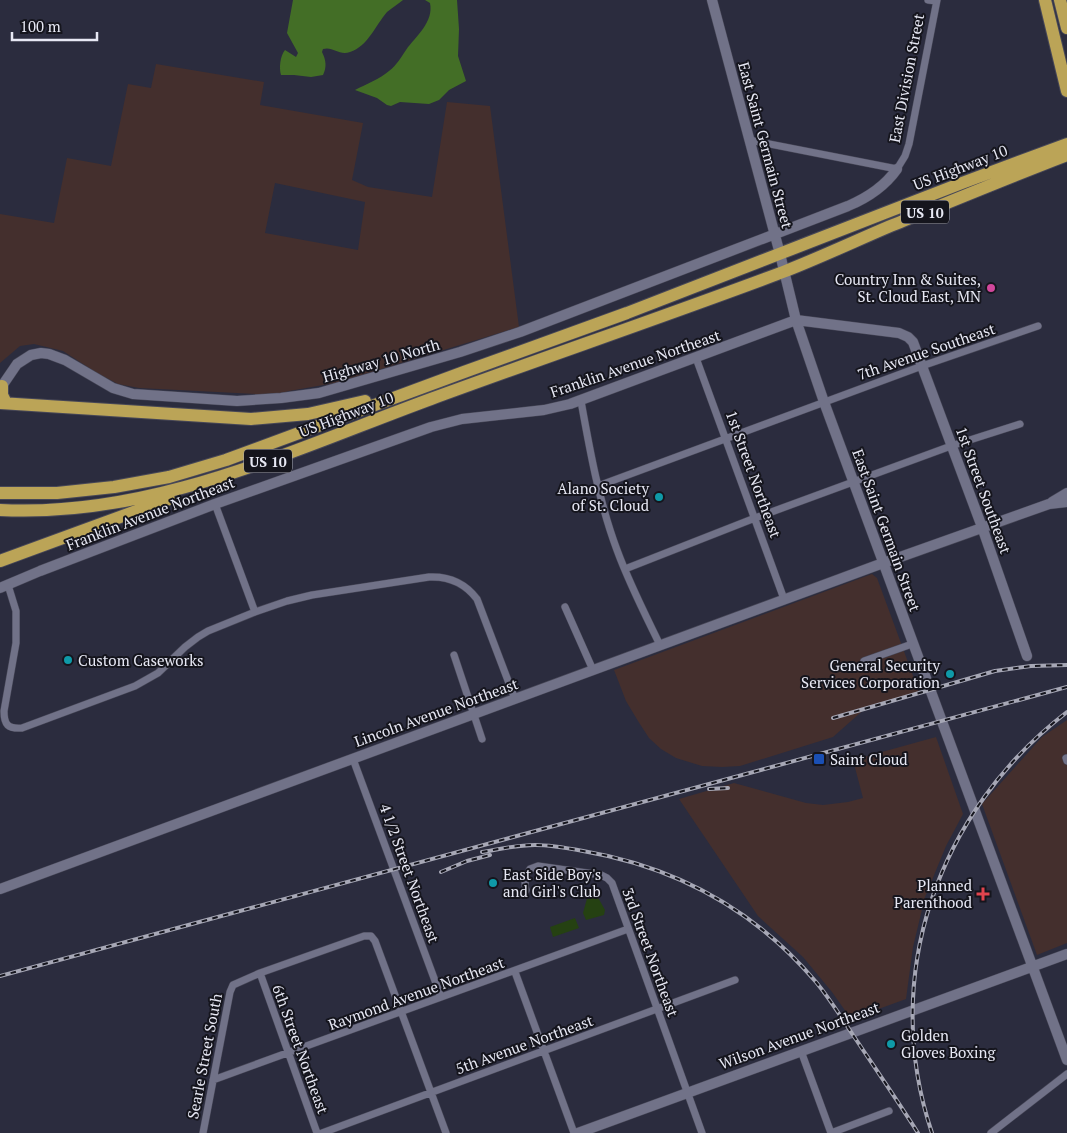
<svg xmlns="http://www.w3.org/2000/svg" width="1067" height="1133" font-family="'PT Serif',serif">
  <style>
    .industrial { fill: #442f2d; fill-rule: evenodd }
    .green { fill: #254112 }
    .forest { fill: #436e26 }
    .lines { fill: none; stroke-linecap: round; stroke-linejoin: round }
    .street-casing { stroke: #474757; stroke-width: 8 }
    .secondary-casing { stroke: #474757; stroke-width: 11 }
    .highway-casing { stroke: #474757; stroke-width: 14 }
    .street { stroke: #717288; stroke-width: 7 }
    .secondary { stroke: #717288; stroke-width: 10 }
    .highway { stroke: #bba457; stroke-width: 12 }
    .rail-casing { stroke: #a6a7b5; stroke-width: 4 }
    .rail { stroke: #15151d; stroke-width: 2; stroke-dasharray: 5.5; stroke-linecap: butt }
    .hotel-dot { fill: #d1479c; stroke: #15151d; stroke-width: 2 }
    .culture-dot { fill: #0f9aa8; stroke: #15151d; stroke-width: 2 }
    .transit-dot { fill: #1a4fb4; stroke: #15151d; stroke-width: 2 }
    .health-dot { fill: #e0444e; stroke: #15151d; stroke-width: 2 }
    .labels { text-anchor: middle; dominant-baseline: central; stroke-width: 4; stroke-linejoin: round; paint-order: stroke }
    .shield { fill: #15151d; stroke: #a8a9b4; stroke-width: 1 }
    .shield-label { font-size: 14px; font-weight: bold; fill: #e7e8f4 }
    .street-label { font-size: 15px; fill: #e7e8f4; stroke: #15151d }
    .poi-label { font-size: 15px; fill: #e7e8f4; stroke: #15151d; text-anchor: end }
  </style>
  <rect width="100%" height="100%" fill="#2b2c3e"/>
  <!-- industrial -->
  <path class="industrial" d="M 156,64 L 264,82 L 260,105 L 363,123 L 352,180 L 368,187 L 432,197 L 447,102 L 490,106 L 519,327 L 335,383 L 289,391 L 275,395 L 139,388 L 118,384 L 97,373 L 63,351 L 34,344 L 20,346 L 0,363 L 0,214 L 54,223 L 67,158 L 111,166 L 128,84 L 151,88 ZM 275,183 L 365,202 L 358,250 L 265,233 Z
    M 872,574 L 877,578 L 919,692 L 868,706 L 833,737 L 740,766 L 722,767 L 702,766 L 676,758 L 661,749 L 649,738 L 638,721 L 626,701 L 614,670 Z
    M 1067,720 L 1067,943 L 1037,955 L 982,804 L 1042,737 Z
    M 936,737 L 963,814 L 946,846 L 925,897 L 913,947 L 906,999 L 851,1019 L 832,992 L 803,957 L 758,916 L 679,799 L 734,783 L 806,803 L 823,805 L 848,802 L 863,798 L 853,760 Z"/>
  <!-- green -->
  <path class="green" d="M 595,892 L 605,910 L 604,915 L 586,920 L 583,913 L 588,895 Z
    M 575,918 L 579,928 L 553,937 L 550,927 Z"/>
  <!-- forest -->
  <path class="forest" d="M 293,0 L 403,0 C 398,4 392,8 387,12 C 375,26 368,46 350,52 C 339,56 333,46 323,49 L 322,52 C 326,60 327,67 323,75 L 311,77 L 294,75 L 281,75 C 279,68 280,56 285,50 L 296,57 L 298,53 L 287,33 Z
    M 425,0 L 457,0 L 459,29 L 458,56 L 466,81 L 449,90 L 439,100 L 429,104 L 400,102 L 391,106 L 387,105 L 377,98 L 355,90 C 366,84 380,79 389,71 C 397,65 401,57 406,50 C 416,36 434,22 430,3 Z"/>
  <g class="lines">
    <!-- street casing -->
    <g class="street-casing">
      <path id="street" d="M 928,0 L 936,1
        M 749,140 L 897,169 L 905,156 L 909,144 L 937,0
        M 696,358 L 784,599
        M 581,401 C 590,451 599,502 617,550 C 629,583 645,614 660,645
        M 598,486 L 922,366 L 1038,326
        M 215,504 L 255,612
        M 625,569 L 755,518 L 951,446 L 1020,424
        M 8,585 L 16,611 L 16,643 L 4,711 C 4,725 8,729 22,728 L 135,686 L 158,673 L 185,647 L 198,637 L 208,631 L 255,612 L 287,601 L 312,595 L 429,577 C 450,576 465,583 477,599 L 515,699
        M 565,607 L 593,670
        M 454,655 L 482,739
        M 864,661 L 912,644
        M 1066,758 L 1067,761
        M 353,759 L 441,997
        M 526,890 C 524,881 525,876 530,869 L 538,866 L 601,875 L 607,878 L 612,883 L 702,1133
        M 515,972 L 574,1133
        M 260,973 L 317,1133
        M 801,1051 L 831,1133
        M 213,1080 L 628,929
        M 203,1133 L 230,992 L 233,985 L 260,973 L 364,936 L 371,936 L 375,941 L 446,1133
        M 322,1133 L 735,980
        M 831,1133 L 889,1111
        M 991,1133 L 1067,1074"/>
    </g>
    <!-- secondary casing -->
    <g class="secondary-casing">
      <path id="secondary" d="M 712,0 L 780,254 L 796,320 L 824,402 L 1067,1060
        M 0,389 L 17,364 L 31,355 L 41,353 L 49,354 L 65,360 L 113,388 L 133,394 L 237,401 L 281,398 L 319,393 L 460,352 L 520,332 L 848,206 C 867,198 885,186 897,169
        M 1052,502 L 1067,493
        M 0,588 L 40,571 L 215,504 L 431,427 L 462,419 L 544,410 L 570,404 L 796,320 L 899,333 L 908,337 L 913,342 L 982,527 L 1027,656
        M 0,889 L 875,566 L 1049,504 L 1067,502
        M 578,1133 L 1067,954"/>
    </g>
    <!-- highway casing -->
    <g class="highway-casing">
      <path id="highway" d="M 1045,0 L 1067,91
        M 1060,0 L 1067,28
        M 2,386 L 2,395 L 6,403
        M 0,403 L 251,419 L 308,414 L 365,401
        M 0,493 L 57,493 L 114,487 L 169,477 L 226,460 L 464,372 L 627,313 L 962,183 L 1067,144
        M 0,510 C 152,518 292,450 431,399 C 548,356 666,316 783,272 C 819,258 853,242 888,227 C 947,203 1007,178 1067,155
        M 0,561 L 169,499"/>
    </g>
    <!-- street -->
    <use href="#street" class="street"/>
    <!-- secondary -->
    <use href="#secondary" class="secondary"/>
    <!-- highway -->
    <use href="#highway" class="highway"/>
    <!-- rail casing -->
    <g class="rail-casing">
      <path id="rail" d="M 833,718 L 995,671 L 1031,666 L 1067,665
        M 709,789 L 728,788
        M 482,852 C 500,849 517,845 535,845 C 551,845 567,848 583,851 C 676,867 755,910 816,982 C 830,999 841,1017 853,1035 C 875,1068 897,1100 918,1133
        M 441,872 L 467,861 L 490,855
        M 0,976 L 1067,687
        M 932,1133 C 879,976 938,811 1067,712"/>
    </g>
    <!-- rail -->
    <use href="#rail" class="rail"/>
  </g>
  <!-- markers -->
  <circle class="hotel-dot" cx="991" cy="288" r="5"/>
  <g class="culture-dot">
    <circle cx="659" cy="497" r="5"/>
    <circle cx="68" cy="660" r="5"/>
    <circle cx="950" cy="674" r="5"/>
    <circle cx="493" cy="883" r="5"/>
    <circle cx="891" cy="1044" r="5"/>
  </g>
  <rect class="transit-dot" x="813" y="753" width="12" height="12" rx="2.5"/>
  <path class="health-dot" d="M980.5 886.5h5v5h5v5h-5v5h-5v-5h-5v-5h5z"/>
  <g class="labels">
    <!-- shield labels -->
    <g class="shield">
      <rect x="901" y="200.5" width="48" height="23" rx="4"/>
      <rect x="244" y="449.5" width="48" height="23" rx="4"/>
    </g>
    <g class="shield-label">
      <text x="925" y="212">US 10</text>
      <text x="268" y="461">US 10</text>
    </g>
    <!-- street labels -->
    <g class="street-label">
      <text transform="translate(906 78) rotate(-79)">East Division Street</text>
      <text transform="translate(766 145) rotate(75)">East Saint Germain Street</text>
      <text transform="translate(960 167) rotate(-21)">US Highway 10</text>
      <text transform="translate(926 351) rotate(-19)">7th Avenue Southeast</text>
      <text transform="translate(381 360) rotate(-16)">Highway 10 North</text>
      <text transform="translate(635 363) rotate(-19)">Franklin Avenue Northeast</text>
      <text transform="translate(346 414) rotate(-21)">US Highway 10</text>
      <text transform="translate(754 474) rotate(70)">1st Street Northeast</text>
      <text transform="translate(984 490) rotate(70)">1st Street Southeast</text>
      <text transform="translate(150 513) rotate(-21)">Franklin Avenue Northeast</text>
      <text transform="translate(887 530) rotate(70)">East Saint Germain Street</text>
      <text transform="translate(436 712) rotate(-20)">Lincoln Avenue Northeast</text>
      <text transform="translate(410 873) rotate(70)">4 1/2 Street Northeast</text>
      <text transform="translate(651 952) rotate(70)">3rd Street Northeast</text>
      <text transform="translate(416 993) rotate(-20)">Raymond Avenue Northeast</text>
      <text transform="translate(799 1035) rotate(-20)">Wilson Avenue Northeast</text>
      <text transform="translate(524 1044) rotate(-20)">5th Avenue Northeast</text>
      <text transform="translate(301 1049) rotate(70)">6th Street Northeast</text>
      <text transform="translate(204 1056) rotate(-79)">Searle Street South</text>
    </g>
    <!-- poi labels -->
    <g class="poi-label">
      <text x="981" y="279">Country Inn &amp; Suites,<tspan x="981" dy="17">St. Cloud East, MN</tspan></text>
      <text x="649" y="488">Alano Society<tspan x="649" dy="17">of St. Cloud</tspan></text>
      <text x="78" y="660" text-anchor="start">Custom Caseworks</text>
      <text x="940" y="665">General Security<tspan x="940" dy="17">Services Corporation</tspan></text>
      <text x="830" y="759" text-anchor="start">Saint Cloud</text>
      <text x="503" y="874" text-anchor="start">East Side Boy's<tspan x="503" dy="17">and Girl's Club</tspan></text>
      <text x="972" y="885">Planned<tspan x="972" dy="17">Parenthood</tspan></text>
      <text x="901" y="1035" text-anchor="start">Golden<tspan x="901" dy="17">Gloves Boxing</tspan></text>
    </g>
  </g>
  <!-- scale -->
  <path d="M12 32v8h85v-8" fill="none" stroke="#e7e8f4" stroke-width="2.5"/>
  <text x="20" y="32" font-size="15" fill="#e7e8f4" stroke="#15151d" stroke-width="4" paint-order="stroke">100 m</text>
</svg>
